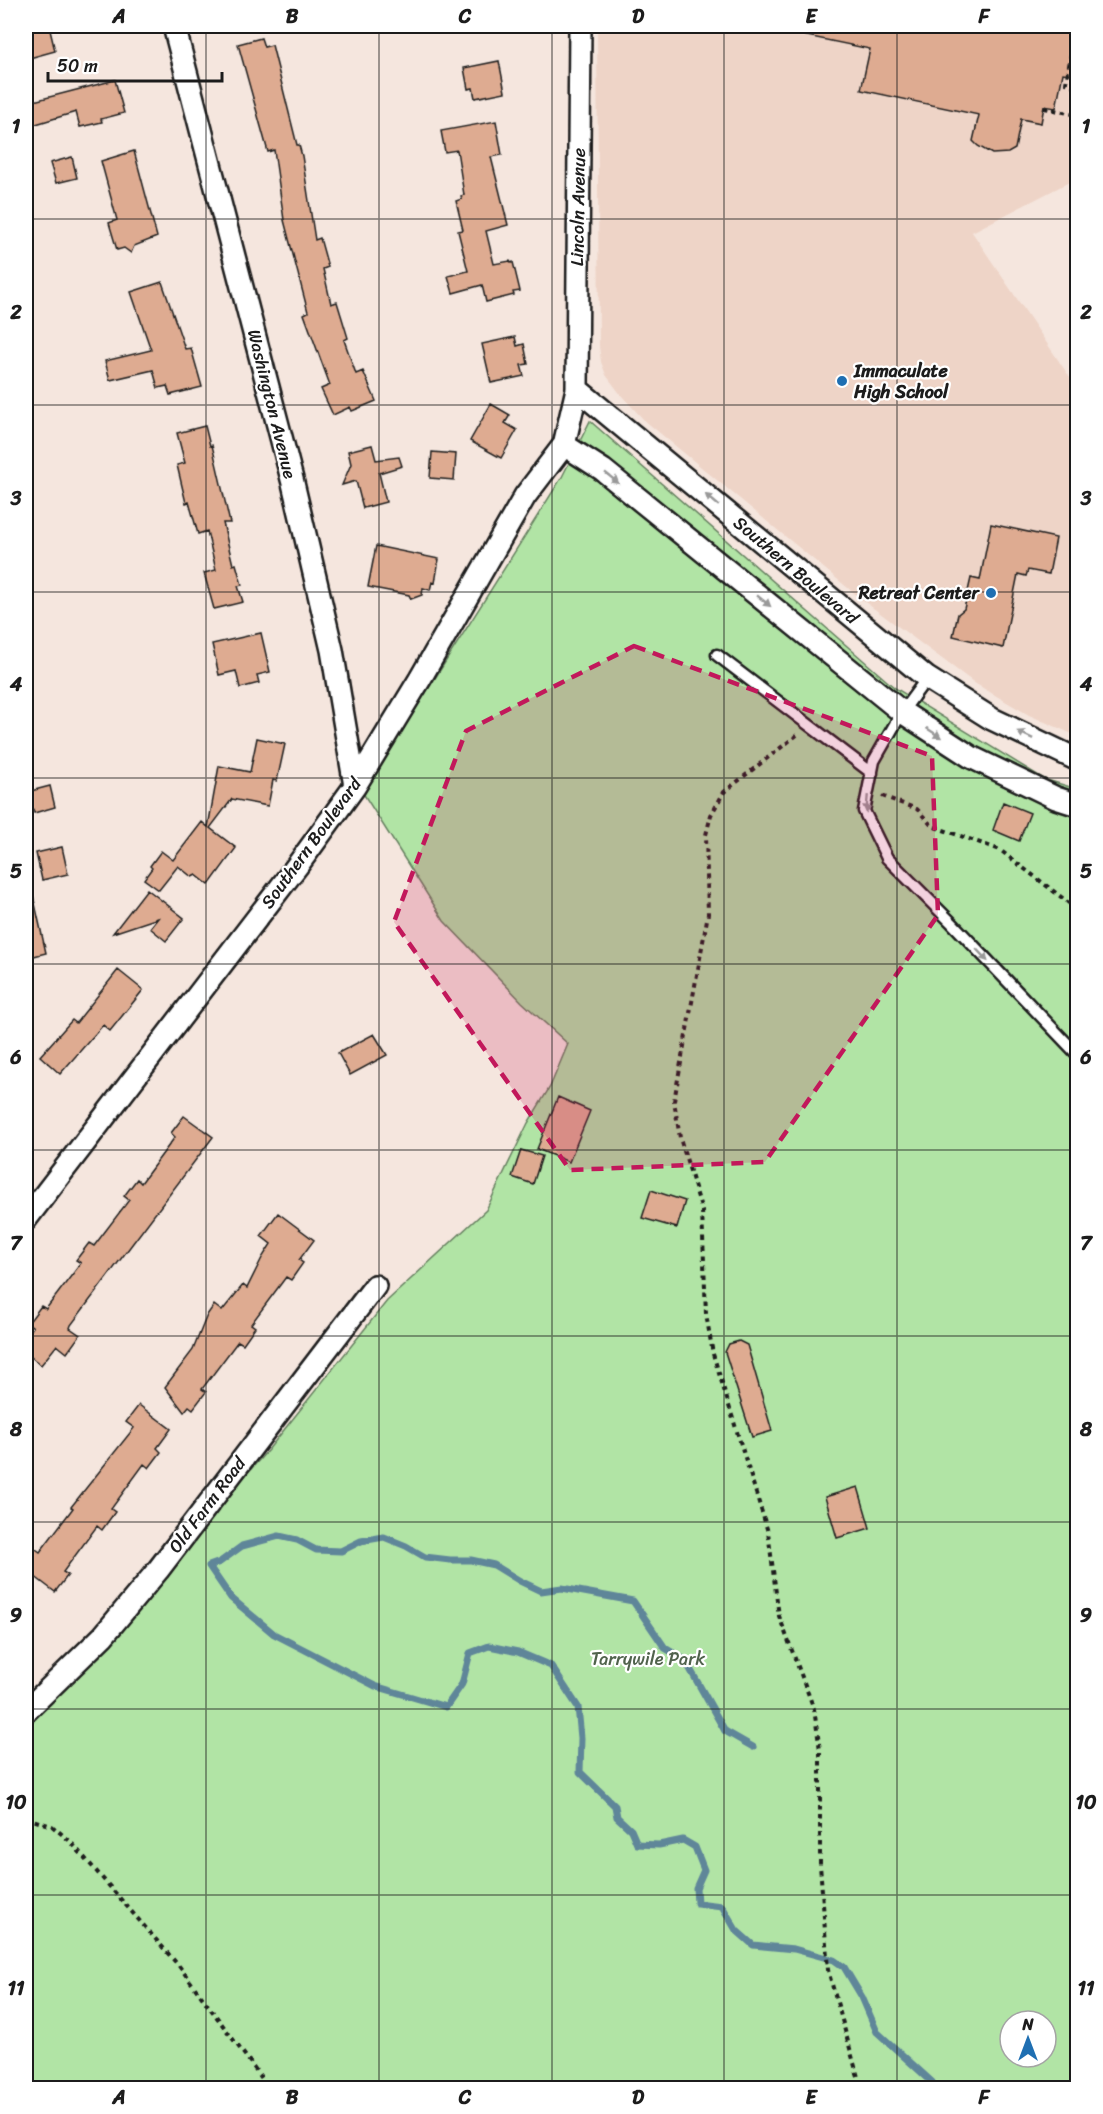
<svg xmlns="http://www.w3.org/2000/svg" width="1103" height="2114" font-family="Sriracha,sans-serif">
  <style>
    .built { fill: #eed4c7 }
    .green { fill: #b1e4a5; stroke: #668060; stroke-width: 1.5; fill-rule: evenodd }
    .lines { fill: none; stroke-linecap: round; stroke-linejoin: round }
    .stream { stroke: #5f8699; stroke-width: 7 }
    .building { fill: #deab91; stroke: #1c1c1c; stroke-width: 1.5 }
    .service-casing { stroke: #1c1c1c; stroke-width: 15 }
    .minor-casing { stroke: #1c1c1c; stroke-width: 26 }
    .path { stroke: #1c1c1c; stroke-width: 4; stroke-dasharray: 4.5 4.5; stroke-linecap: butt }
    .service { stroke: #fff; stroke-width: 10 }
    .minor { stroke: #fff; stroke-width: 21 }
    .oneway { fill: #999 }
    .marked { fill: #c2185b; fill-opacity: 0.2; stroke: #c2185b; stroke-width: 4.5; stroke-dasharray: 12 8; stroke-linejoin: round }
    .grid { fill: none; stroke: #1c1c1c; stroke-width: 1.5; stroke-opacity: 0.55 }
    .poi-dot { fill: #1f6fb2; stroke: #fff; stroke-width: 2 }
    .labels { text-anchor: middle; dominant-baseline: central; stroke-width: 4.5; stroke-linejoin: round; paint-order: stroke }
    .street-label { font-size: 18px; fill: #1c1c1c; stroke: #fff }
    .poi-label { font-size: 18px; font-weight: bold; fill: #1c1c1c; stroke: #fff; text-anchor: start }
    .park-label { font-size: 18px; fill: #50624c; stroke: #fff }
    .neatline { fill: none; stroke: #1c1c1c; stroke-width: 2 }
    .grid-label { font-size: 20px; text-anchor: middle; font-weight: bold; fill: #1c1c1c }
  </style>
  <rect width="100%" height="100%" fill="#f5e6de"/>
  <filter id="ink" filterUnits="userSpaceOnUse"><feTurbulence type="fractalNoise" baseFrequency=".0167" numOctaves="2"/><feDisplacementMap in="SourceGraphic" scale="12" xChannelSelector="R" yChannelSelector="G"/><feConvolveMatrix kernelMatrix="1 2 1 2 8 2 1 2 1" color-interpolation-filters="sRGB"/></filter>
  <g filter="url(#ink)">
    <!-- built -->
    <path class="built" d="M 597,26 L 1077,26 L 1077,178 L 972,232 L 1077,388 L 1077,736 L 1029,715 L 976,684 L 865,602 L 644,420 L 621,395 L 606,375 L 601,362 L 599,346 Z"/>
    <!-- green -->
    <path class="green" d="M 590,421 L 895,688 L 1044,779 L 1077,789 L 1077,2088 L 26,2088 L 26,1697 L 170,1560 L 268,1450 L 387,1301 L 486,1210 L 528,1123 L 550,1087 L 568,1044 L 522,1002 L 444,921 L 361,790 L 391,748 L 562,477 ZM 1010,2021 L 1046,2021 L 1046,2057 L 1010,2057 Z"/>
    <g class="lines">
      <!-- stream -->
      <path class="stream" d="M 753,1747 L 725,1731 L 685,1660 L 665,1648 L 633,1601 L 562,1588 L 541,1591 L 520,1581 L 494,1565 L 471,1560 L 450,1560 L 425,1557 L 406,1546 L 384,1537 L 361,1541 L 341,1551 L 316,1550 L 297,1540 L 279,1536 L 242,1546 L 220,1562 L 209,1566 L 231,1598 L 274,1634 L 375,1686 L 446,1707 L 462,1684 L 470,1653 L 489,1646 L 518,1652 L 551,1666 L 578,1707 L 581,1738 L 580,1772 L 615,1806 L 617,1817 L 631,1830 L 637,1844 L 659,1845 L 683,1840 L 695,1847 L 704,1870 L 696,1888 L 697,1903 L 722,1906 L 736,1930 L 753,1945 L 794,1949 L 834,1960 L 844,1967 L 862,1997 L 877,2032 L 932,2082 L 935,2088"/>
    </g>
    <!-- building -->
    <path class="building" d="M 26,26 L 49,26 L 55,51 L 26,59 Z
      M 798,26 L 1077,26 L 1077,75 L 1063,73 L 1056,108 L 1044,106 L 1041,123 L 1021,119 L 1015,149 L 1008,153 L 992,154 L 978,146 L 973,141 L 979,115 L 861,90 L 870,49 L 797,34 Z
      M 261,38 L 264,47 L 272,45 L 297,145 L 299,145 L 302,156 L 315,240 L 320,238 L 328,267 L 323,269 L 331,304 L 337,302 L 348,338 L 344,340 L 356,374 L 363,371 L 376,401 L 352,411 L 350,407 L 333,415 L 321,389 L 330,385 L 304,314 L 308,312 L 284,220 L 274,150 L 268,152 L 238,44 Z
      M 499,61 L 505,92 L 475,98 L 473,88 L 468,89 L 464,68 Z
      M 115,80 L 124,113 L 101,119 L 102,122 L 80,127 L 76,112 L 26,127 L 26,103 Z
      M 496,121 L 502,155 L 491,157 L 508,225 L 486,231 L 494,264 L 510,261 L 511,263 L 513,262 L 520,291 L 513,292 L 514,295 L 486,302 L 482,285 L 453,293 L 448,276 L 468,271 L 458,231 L 463,230 L 456,201 L 462,199 L 461,196 L 464,195 L 457,150 L 445,152 L 441,131 Z
      M 134,151 L 157,237 L 134,246 L 131,253 L 124,248 L 117,250 L 109,223 L 117,220 L 101,161 Z
      M 72,157 L 77,178 L 56,183 L 50,163 Z
      M 162,282 L 185,349 L 191,348 L 202,387 L 170,395 L 167,386 L 158,388 L 153,370 L 110,380 L 105,361 L 151,350 L 131,292 Z
      M 515,337 L 517,346 L 524,344 L 528,364 L 521,365 L 524,376 L 491,383 L 482,344 Z
      M 491,404 L 510,415 L 505,423 L 517,430 L 501,458 L 470,441 Z
      M 205,426 L 210,446 L 212,445 L 230,523 L 223,523 L 233,565 L 236,564 L 242,585 L 238,586 L 243,602 L 214,609 L 204,573 L 216,570 L 207,531 L 198,534 L 189,502 L 186,503 L 177,465 L 185,463 L 177,433 Z
      M 372,445 L 376,460 L 399,457 L 402,466 L 379,473 L 386,502 L 363,508 L 356,481 L 342,485 L 351,464 L 348,451 Z
      M 432,452 L 456,454 L 454,480 L 430,478 Z
      M 991,524 L 1056,538 L 1049,574 L 1028,570 L 1026,576 L 1018,574 L 1003,648 L 953,636 L 958,614 L 964,609 L 971,578 L 980,580 Z
      M 376,546 L 439,559 L 435,583 L 432,582 L 430,590 L 423,588 L 422,595 L 411,599 L 409,595 L 368,587 Z
      M 261,633 L 270,672 L 257,675 L 259,683 L 240,688 L 236,671 L 219,675 L 212,644 Z
      M 257,738 L 285,744 L 277,781 L 273,780 L 268,806 L 232,799 L 210,828 L 236,848 L 209,885 L 196,875 L 192,877 L 178,866 L 159,890 L 144,879 L 152,868 L 150,866 L 161,851 L 173,860 L 202,822 L 208,827 L 219,766 L 250,772 Z
      M 50,786 L 55,807 L 34,813 L 27,792 Z
      M 1003,802 L 1030,813 L 1019,841 L 993,830 Z
      M 62,847 L 68,874 L 42,880 L 36,853 Z
      M 147,889 L 184,918 L 166,941 L 150,928 L 158,918 L 113,933 Z
      M 33,895 L 46,953 L 26,958 L 26,896 Z
      M 118,970 L 143,990 L 110,1031 L 103,1025 L 60,1074 L 40,1056 L 72,1020 L 76,1023 Z
      M 374,1034 L 387,1055 L 350,1075 L 338,1053 Z
      M 558,1097 L 590,1111 L 569,1162 L 537,1149 Z
      M 184,1116 L 213,1137 L 71,1325 L 70,1328 L 80,1335 L 67,1353 L 57,1345 L 41,1365 L 26,1353 L 26,1337 L 33,1327 L 28,1323 L 41,1306 L 46,1309 L 81,1263 L 76,1260 L 89,1243 L 94,1246 L 129,1200 L 124,1196 L 137,1179 L 141,1183 L 175,1137 L 171,1133 Z
      M 521,1150 L 542,1156 L 533,1184 L 512,1177 Z
      M 651,1190 L 685,1201 L 677,1228 L 642,1218 Z
      M 278,1213 L 314,1240 L 299,1260 L 303,1263 L 291,1280 L 286,1277 L 251,1324 L 255,1327 L 243,1344 L 238,1341 L 202,1389 L 206,1392 L 193,1409 L 189,1406 L 184,1412 L 165,1387 L 193,1350 L 207,1315 L 214,1305 L 222,1311 L 243,1285 L 247,1288 L 262,1258 L 271,1244 L 261,1236 Z
      M 739,1341 L 747,1345 L 772,1431 L 752,1437 L 725,1352 L 729,1344 Z
      M 139,1405 L 171,1429 L 157,1448 L 161,1452 L 149,1468 L 144,1464 L 111,1509 L 115,1512 L 102,1530 L 97,1526 L 63,1572 L 68,1575 L 55,1592 L 26,1570 L 26,1542 L 40,1552 L 73,1508 L 71,1507 L 134,1428 L 126,1422 Z
      M 858,1487 L 870,1528 L 837,1538 L 825,1497 Z"/>
    <g class="lines">
      <!-- service casing -->
      <g class="service-casing">
        <path id="service" d="M 717,655 L 872,773
          M 927,678 L 902,712 L 874,761 L 864,811 L 887,858 L 952,923 L 1078,1055"/>
      </g>
      <!-- minor casing -->
      <g class="minor-casing">
        <path id="minor" d="M 174,26 L 293,483 L 332,650 L 355,786
          M 577,389 L 927,678 L 992,719 L 1078,760
          M 564,445 L 603,470 L 902,712 L 971,757 L 1056,798 L 1078,805
          M 26,1219 L 297,866 L 355,786 L 420,679 L 525,496 L 564,445 L 577,389 L 580,26
          M 26,1711 L 103,1636 L 158,1570 L 375,1286"/>
      </g>
      <!-- path -->
      <path class="path" d="M 1078,28 L 1075,31 L 1066,83 L 1078,87
        M 1044,108 L 1078,115
        M 797,735 L 724,792 L 711,815 L 706,835 L 708,914 L 674,1101 L 680,1138 L 702,1211 L 706,1314 L 713,1354 L 768,1532 L 779,1616 L 814,1709 L 820,1750 L 820,1865 L 828,1970 L 861,2088
        M 882,796 L 917,809 L 932,826 L 1000,850 L 1078,910
        M 26,1818 L 52,1826 L 70,1841 L 179,1966 L 269,2088"/>
      <!-- service -->
      <use href="#service" class="service"/>
      <!-- minor -->
      <use href="#minor" class="minor"/>
    </g>
    <!-- one-way arrows -->
    <defs><path id="oneway-solid" d="M-6-.8H1V-3.2L6.5 0L1 3.2V.8H-6Z" transform="scale(1.5)"/></defs>
    <g class="oneway">
      <use href="#oneway-solid" transform="translate(612 478) rotate(39)"/>
      <use href="#oneway-solid" transform="translate(712 500) rotate(-140)"/>
      <use href="#oneway-solid" transform="translate(764 601) rotate(39)"/>
      <use href="#oneway-solid" transform="translate(934 733) rotate(33)"/>
      <use href="#oneway-solid" transform="translate(1025 735) rotate(-154)"/>
      <use href="#oneway-solid" transform="translate(867 804) rotate(95)"/>
      <use href="#oneway-solid" transform="translate(982 955) rotate(47)"/>
    </g>
  </g>
  <!-- marked area -->
  <path class="marked" d="M 634,646 L 932,756 L 938,915 L 765,1162 L 570,1170 L 394,922 L 466,731 Z"/>
  <!-- grid -->
  <path class="grid" d="M 206,26 L 206,2088M 379,26 L 379,2088M 552,26 L 552,2088M 724,26 L 724,2088M 897,26 L 897,2088M 26,219 L 1078,219M 26,405 L 1078,405M 26,592 L 1078,592M 26,778 L 1078,778M 26,964 L 1078,964M 26,1150 L 1078,1150M 26,1336 L 1078,1336M 26,1522 L 1078,1522M 26,1709 L 1078,1709M 26,1895 L 1078,1895"/>
  <!-- markers -->
  <g class="poi-dot">
    <circle cx="842" cy="381" r="6"/>
    <circle cx="991" cy="593" r="6"/>
  </g>
  <g class="labels">
    <!-- street labels -->
    <g class="street-label">
      <text transform="translate(578 207) rotate(-89)">Lincoln Avenue</text>
      <text transform="translate(272 404) rotate(76)">Washington Avenue</text>
      <text transform="translate(796 570) rotate(40)">Southern Boulevard</text>
      <text transform="translate(311 843) rotate(-54)">Southern Boulevard</text>
      <text transform="translate(207 1505) rotate(-53)">Old Farm Road</text>
    </g>
    <!-- poi labels -->
    <g class="poi-label">
      <text x="854" y="371">Immaculate<tspan x="854" dy="21">High School</tspan></text>
      <text x="979" y="593" text-anchor="end">Retreat Center</text>
    </g>
    <!-- park labels -->
    <g class="park-label">
      <text x="648" y="1659">Tarrywile Park</text>
    </g>
  </g>
  <!-- margin -->
  <rect width="1103" height="2114" fill="none" stroke="#fff" stroke-width="66"/>
  <!-- north arrow -->
  <g transform="translate(1028 2039)"><circle r="28" fill="#ffffff" stroke="#a4a4a4" stroke-width="1.5"/>
  <path d="M0-4.5L10 22L0 15L-10 22Z" fill="#1f6fb2"/>
  <text y="-9" font-size="16" font-weight="bold" text-anchor="middle" fill="#1c1c1c">N</text>
  </g>
  <!-- scale -->
  <path d="M48 72v9h174v-9" fill="none" stroke="#1c1c1c" stroke-width="3"/>
  <text x="57" y="72" font-size="18" fill="#1c1c1c" stroke="#ffffff" stroke-width="4.5" paint-order="stroke">50 m</text>
  <rect x="33" y="33" width="1037" height="2048" class="neatline"/>
  <g class="grid-label">
    <text x="119" y="23">A</text>
    <text x="292" y="23">B</text>
    <text x="465" y="23">C</text>
    <text x="638" y="23">D</text>
    <text x="811" y="23">E</text>
    <text x="984" y="23">F</text>
    <text x="16" y="133">1</text>
    <text x="1086" y="133">1</text>
    <text x="16" y="319">2</text>
    <text x="1086" y="319">2</text>
    <text x="16" y="505">3</text>
    <text x="1086" y="505">3</text>
    <text x="16" y="691">4</text>
    <text x="1086" y="691">4</text>
    <text x="16" y="878">5</text>
    <text x="1086" y="878">5</text>
    <text x="16" y="1064">6</text>
    <text x="1086" y="1064">6</text>
    <text x="16" y="1250">7</text>
    <text x="1086" y="1250">7</text>
    <text x="16" y="1436">8</text>
    <text x="1086" y="1436">8</text>
    <text x="16" y="1622">9</text>
    <text x="1086" y="1622">9</text>
    <text x="16" y="1809">10</text>
    <text x="1086" y="1809">10</text>
    <text x="16" y="1995">11</text>
    <text x="1086" y="1995">11</text>
    <text x="119" y="2104">A</text>
    <text x="292" y="2104">B</text>
    <text x="465" y="2104">C</text>
    <text x="638" y="2104">D</text>
    <text x="811" y="2104">E</text>
    <text x="984" y="2104">F</text>
  </g>
</svg>
